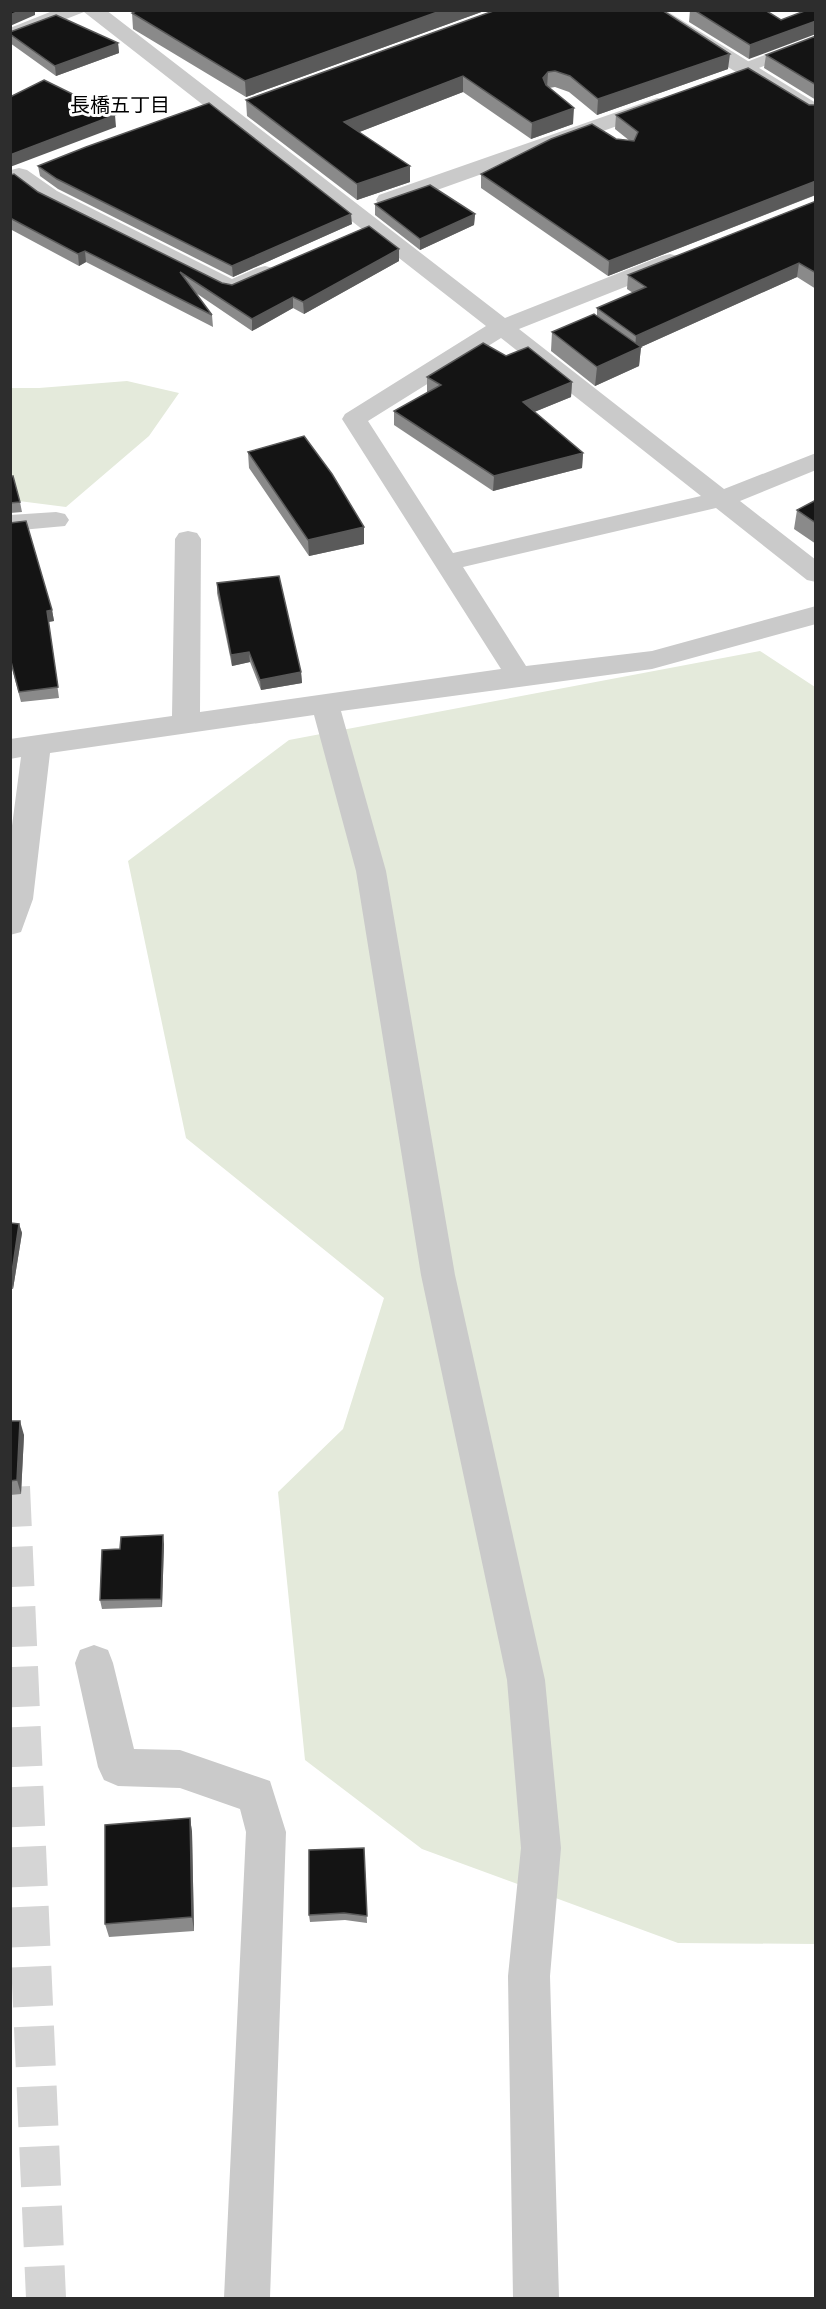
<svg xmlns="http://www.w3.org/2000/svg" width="826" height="2309" font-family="'Titillium Web','Noto Sans JP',sans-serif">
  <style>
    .green { fill: #e4eadb }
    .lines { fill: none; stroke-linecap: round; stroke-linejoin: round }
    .trunk-tunnel { stroke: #d5d5d5; stroke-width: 40; stroke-dasharray: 40 20; stroke-linecap: butt }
    .service { fill: #cacaca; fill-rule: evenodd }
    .minor { fill: #cacaca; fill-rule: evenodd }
    .wall { fill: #8a8a8a }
    .shaded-wall { fill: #5a5a5a }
    .building { fill: #141414; stroke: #5a5a5a; stroke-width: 1.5 }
    .labels { text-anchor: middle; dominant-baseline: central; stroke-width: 6; stroke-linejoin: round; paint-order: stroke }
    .far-neighbourhood-label { font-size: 20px; fill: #000; stroke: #fff }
  </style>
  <rect width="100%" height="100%" fill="#fff"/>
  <!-- green -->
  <path class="green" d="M 127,381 L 179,393 L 149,436 L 66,507 L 11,500 L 11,388 L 39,388 Z
    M 760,651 L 815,687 L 815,1944 L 678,1943 L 422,1849 L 305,1760 L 278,1492 L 343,1429 L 384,1298 L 186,1138 L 128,861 L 289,740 Z"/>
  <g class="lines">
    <!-- trunk-tunnel -->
    <path class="trunk-tunnel" d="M 10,1487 L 46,2298"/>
    <!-- service -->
    <path class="service" d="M 816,35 L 816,46 L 751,71 L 739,71 L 737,68 L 739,65 Z"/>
    <!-- minor -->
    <path class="minor" d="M 55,10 L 106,10 L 505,318 L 662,256 L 670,254 L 678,256 L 682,261 L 678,266 L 519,329 L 724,489 L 816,453 L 816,470 L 740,501 L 816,560 L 816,582 L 807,580 L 716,508 L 463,567 L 526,666 L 652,651 L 816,606 L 816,624 L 652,669 L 341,711 L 386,871 L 455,1275 L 545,1680 L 561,1848 L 550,1976 L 559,2298 L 513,2298 L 508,1976 L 521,1848 L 507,1680 L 421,1275 L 356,871 L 314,715 L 50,753 L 33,899 L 21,932 L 10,935 L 10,841 L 21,757 L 10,759 L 10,739 L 172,716 L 175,539 L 179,533 L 188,531 L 197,533 L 201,539 L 200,712 L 501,669 L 342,419 L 345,414 L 486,326 L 84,12 L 10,41 L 10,28 ZM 501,338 L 701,496 L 453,553 L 368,421 Z
      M 640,10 L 665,10 L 816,103 L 816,118 L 808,117 L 643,14 Z
      M 657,98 L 665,99 L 668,104 L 665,109 L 395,205 L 387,207 L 379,205 L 376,200 L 379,195 Z
      M 19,168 L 27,170 L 57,191 L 232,279 L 257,268 L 265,266 L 273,268 L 277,273 L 273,278 C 258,285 241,297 224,293 L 41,201 L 10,179 L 11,170 Z
      M 56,512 L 65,514 L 69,520 L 65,526 L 10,531 L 10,515 Z
      M 94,1645 L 108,1650 L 113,1663 L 134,1749 L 180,1750 L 270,1781 L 286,1832 L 270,2298 L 224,2298 L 246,1832 L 240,1809 L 180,1788 L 118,1786 L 104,1780 L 98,1767 L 75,1663 L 80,1650 Z"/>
  </g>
  <!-- wall -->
  <path class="wall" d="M 138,10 L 487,10 L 246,97 L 133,29 L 132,13 Z
    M 496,10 L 728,69 L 597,115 L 569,92 L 555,87 L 549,88 L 573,124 L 531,139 L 463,92 L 359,132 L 410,182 L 357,200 L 247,116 L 246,100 Z
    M 690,10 L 765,10 L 781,20 L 749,59 L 689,22 Z
    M 10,32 L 118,43 L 119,53 L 56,76 L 10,43 Z
    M 816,36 L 816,100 L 764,68 L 766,55 Z
    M 809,105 L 816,105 L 816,195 L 608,276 L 481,188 L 481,174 L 616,139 L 630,141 L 615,129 L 616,115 Z
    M 38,166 L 352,224 L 233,277 L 58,189 L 40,176 Z
    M 10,175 L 38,192 L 222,283 L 232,285 L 399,249 L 399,261 L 304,314 L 293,308 L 252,331 L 196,293 L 212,315 L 213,327 L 86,262 L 79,266 L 10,229 Z
    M 816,201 L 816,289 L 797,277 L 641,347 L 639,366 L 595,386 L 551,351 L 552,332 L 597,316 L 597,308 L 633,293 L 627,289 L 628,275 Z
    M 375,204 L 475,214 L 474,225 L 420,250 L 375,215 Z
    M 506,356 L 572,382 L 571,397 L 534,412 L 583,453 L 582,468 L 493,491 L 394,425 L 394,411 L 427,393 L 427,377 Z
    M 248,452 L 364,544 L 309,556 L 249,468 Z
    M 10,477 L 20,502 L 22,512 L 10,513 Z
    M 816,500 L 816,544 L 794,529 L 797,510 Z
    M 10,523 L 52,610 L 54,621 L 48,622 L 59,698 L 21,702 L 10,661 Z
    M 217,583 L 301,672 L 302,683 L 261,690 L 250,662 L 232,666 L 217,593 Z
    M 10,1223 L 19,1224 L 22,1233 L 13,1289 L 10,1289 Z
    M 10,1421 L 24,1435 L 21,1494 L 10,1495 Z
    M 164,1544 L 162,1607 L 102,1609 L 100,1600 L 120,1549 Z
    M 190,1818 L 192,1832 L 194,1931 L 109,1937 L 105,1924 Z
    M 364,1848 L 367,1923 L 345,1920 L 310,1922 L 309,1915 Z"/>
  <!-- shaded-wall -->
  <path class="shaded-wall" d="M 22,10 L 35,10 L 35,15 L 10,26 L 10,15 Z
    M 443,10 L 487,10 L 246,97 L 245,81 Z
    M 816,21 L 816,34 L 749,59 L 750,45 Z
    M 118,43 L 119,53 L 56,76 L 55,66 Z
    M 730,54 L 728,69 L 597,115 L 598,99 Z
    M 548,72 L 547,88 L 543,78 Z
    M 463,76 L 463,92 L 344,138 L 344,122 Z
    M 574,108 L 573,124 L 531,139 L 532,123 Z
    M 115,115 L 116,127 L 10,167 L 10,155 Z
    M 410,166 L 410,182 L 357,200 L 357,184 Z
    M 816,181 L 815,195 L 608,276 L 609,261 Z
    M 351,214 L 352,224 L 233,277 L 232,266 Z
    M 475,214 L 474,225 L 420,250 L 420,239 Z
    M 399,249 L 399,261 L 304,314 L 303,302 Z
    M 85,251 L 86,262 L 79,266 L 78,254 Z
    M 799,263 L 797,277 L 641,347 L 639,366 L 595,386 L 597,367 L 635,349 L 636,336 Z
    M 293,297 L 293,308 L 252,331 L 252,319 Z
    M 572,382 L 571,397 L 522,417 L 523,402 Z
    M 583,453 L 582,468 L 493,491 L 494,476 Z
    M 364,527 L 364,544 L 309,556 L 308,540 Z
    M 52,610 L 54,621 L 48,622 L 59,698 L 47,611 Z
    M 249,652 L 250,662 L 232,666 L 231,655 Z
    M 301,672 L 302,683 L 261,690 L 260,680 Z
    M 19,1224 L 22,1233 L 13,1289 L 11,1279 Z
    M 20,1421 L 24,1435 L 21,1494 L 17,1480 Z
    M 163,1535 L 164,1544 L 162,1607 L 161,1599 Z
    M 190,1818 L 192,1832 L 194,1931 L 192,1917 Z"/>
  <!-- building -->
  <path class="building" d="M 10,10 L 22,10 L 10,15 Z
    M 138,10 L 443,10 L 245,81 L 132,13 Z
    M 496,10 L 662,10 L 730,54 L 598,99 L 570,76 L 555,71 L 548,72 L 543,78 L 546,85 L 574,108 L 532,123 L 463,76 L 344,122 L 410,166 L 357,184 L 246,100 Z
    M 694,10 L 765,10 L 781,20 L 807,10 L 814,10 L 816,11 L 816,21 L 750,45 Z
    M 56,15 L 118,43 L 55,66 L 10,34 L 10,32 Z
    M 816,36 L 816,85 L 766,55 Z
    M 748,68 L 809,105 L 816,105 L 816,181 L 609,261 L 481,174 L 551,139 L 592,124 L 616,139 L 634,141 L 638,132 L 616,115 Z
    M 44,80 L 115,115 L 10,155 L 10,97 Z
    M 209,103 L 351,214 L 232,266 L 57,179 L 38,166 L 86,147 Z
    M 14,174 L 38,192 L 222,283 L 232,285 L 369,226 L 399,249 L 303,302 L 293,297 L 252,319 L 180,272 L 212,315 L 85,251 L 78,254 L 10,218 L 10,175 Z
    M 430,185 L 475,214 L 420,239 L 375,204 Z
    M 816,201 L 816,273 L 799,263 L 636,336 L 597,308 L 646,287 L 628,275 Z
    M 594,314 L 641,347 L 597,367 L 552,332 Z
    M 483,343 L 506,356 L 528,347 L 572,382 L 523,402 L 583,453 L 494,476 L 394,411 L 441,385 L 427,377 Z
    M 304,436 L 332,474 L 364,527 L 308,540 L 248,452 Z
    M 13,476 L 20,502 L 10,503 L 10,477 Z
    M 816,500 L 816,523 L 797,510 Z
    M 26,521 L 52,610 L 47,611 L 58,687 L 19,692 L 10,658 L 10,523 Z
    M 279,576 L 301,672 L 260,680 L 249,652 L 231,655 L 217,583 Z
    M 10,1223 L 19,1224 L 11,1279 L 10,1279 Z
    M 10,1421 L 20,1421 L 17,1480 L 10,1481 Z
    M 163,1535 L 161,1599 L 100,1600 L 102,1550 L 120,1549 L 121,1537 Z
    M 190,1818 L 192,1917 L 105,1924 L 105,1825 Z
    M 364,1848 L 367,1916 L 344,1913 L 309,1915 L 309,1850 Z"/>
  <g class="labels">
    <!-- far-neighbourhood labels -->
    <g class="far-neighbourhood-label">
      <text x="120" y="104">長橋五丁目</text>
    </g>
  </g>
  <!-- border -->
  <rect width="826" height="2309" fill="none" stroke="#2d2d2d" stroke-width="24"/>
</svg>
